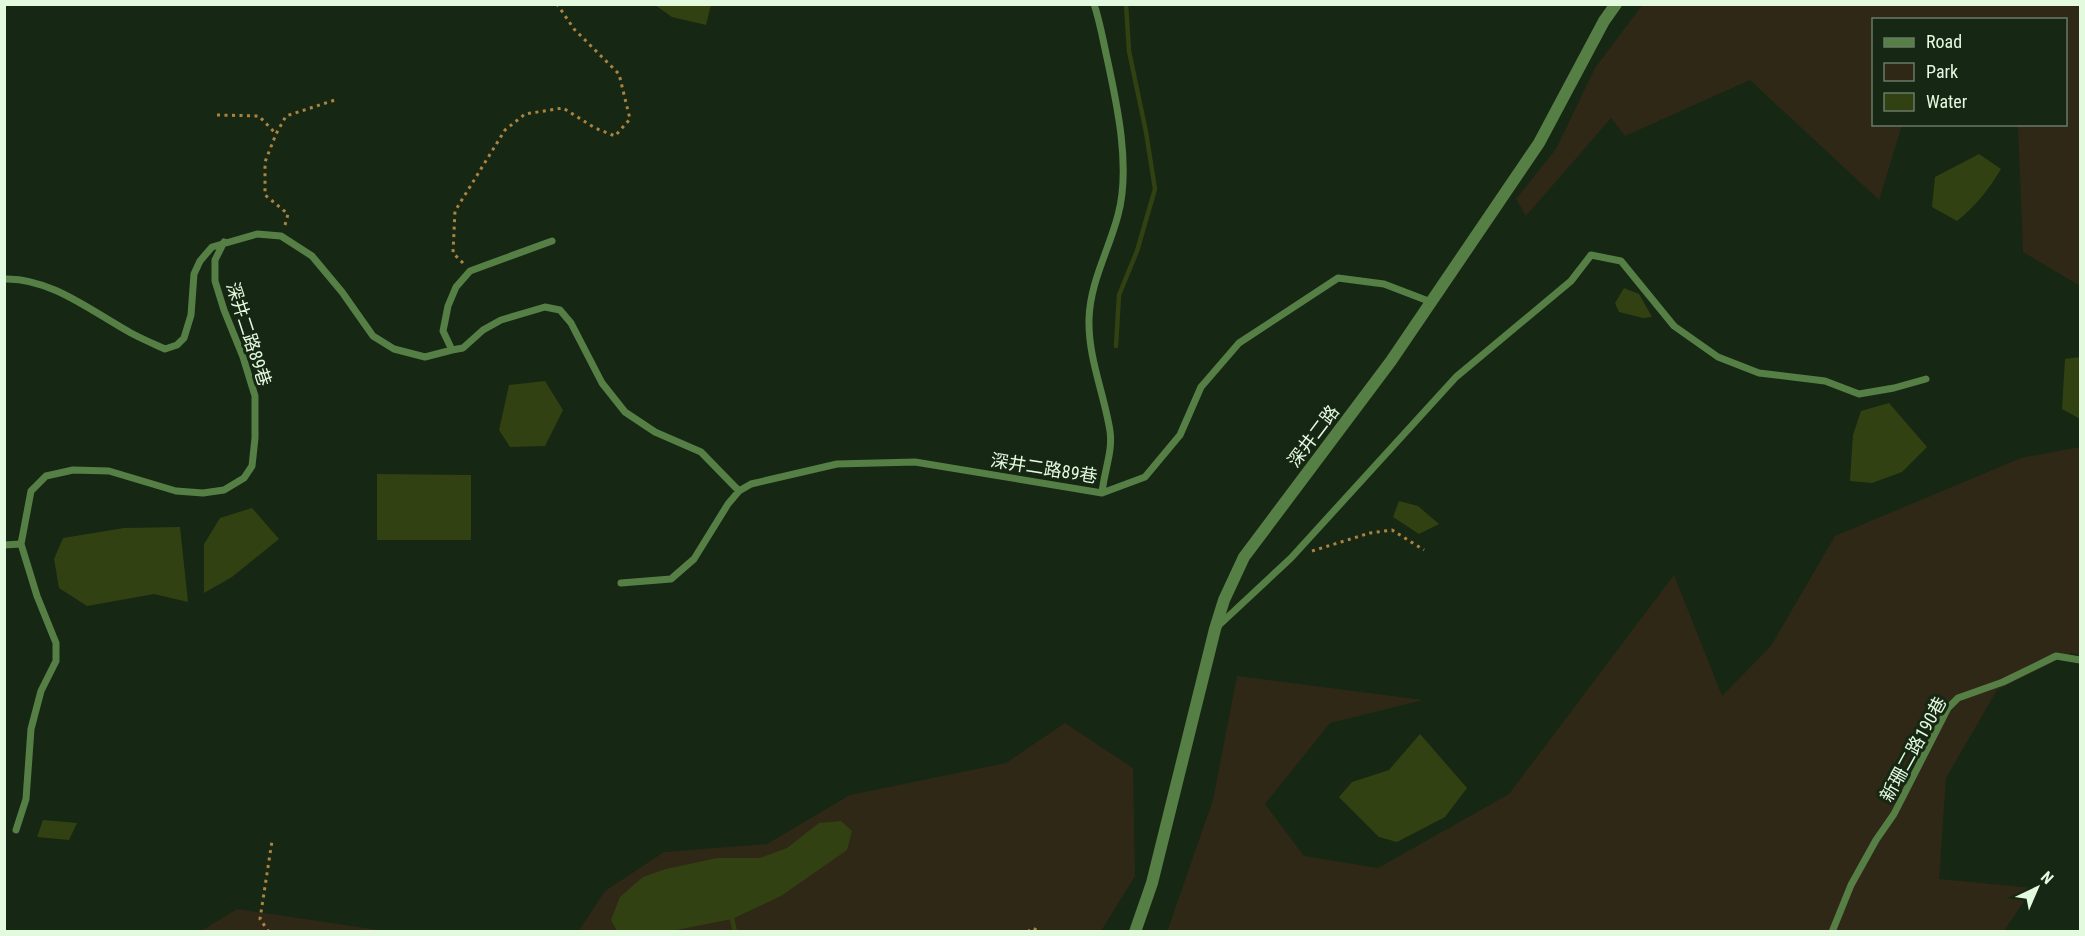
<svg xmlns="http://www.w3.org/2000/svg" width="2085" height="936" font-family="'Roboto Condensed','Noto Sans TC',sans-serif">
  <style>
    .green { fill: #302817 }
    .water { fill: #324112 }
    .lines { fill: none; stroke-linecap: round; stroke-linejoin: round }
    .stream { stroke: #324112; stroke-width: 4.5 }
    .path { stroke: #ab8441; stroke-width: 3; stroke-dasharray: 3 4.5; stroke-linecap: butt }
    .lane { stroke: #557f45; stroke-width: 7 }
    .street { stroke: #557f45; stroke-width: 12 }
    .labels { text-anchor: middle; dominant-baseline: central; stroke-width: 6; stroke-linejoin: round; paint-order: stroke }
    .street-label { font-size: 18px; fill: #e3fade; stroke: #162714 }
  </style>
  <rect width="100%" height="100%" fill="#162714"/>
  <!-- green -->
  <path class="green" d="M 1643,4 L 2080,5 L 2080,286 L 2023,252 L 2018,125 L 2066,124 L 2066,20 L 1874,20 L 1874,124 L 1902,125 L 1879,200 L 1750,80 L 1625,136 L 1611,118 L 1526,216 L 1516,199 L 1556,149 L 1595,68 Z
    M 2080,447 L 2080,655 L 2071,653 L 1997,690 L 1946,778 L 1939,879 L 2033,888 L 2004,931 L 1167,932 L 1213,800 L 1237,676 L 1423,700 L 1330,723 L 1265,804 L 1304,856 L 1378,868 L 1509,794 L 1674,575 L 1722,696 L 1771,646 L 1835,536 L 2021,458 Z
    M 1065,723 L 1133,768 L 1135,876 L 1101,931 L 578,932 L 605,891 L 664,852 L 767,844 L 850,795 L 1006,763 Z
    M 237,909 L 385,931 L 201,931 Z"/>
  <!-- water -->
  <path class="water" d="M 655,5 L 711,5 L 706,25 L 672,17 Z
    M 1979,154 L 2001,169 C 1989,189 1976,206 1957,221 L 1932,207 L 1935,177 Z
    M 1624,288 L 1639,294 L 1652,317 L 1643,318 L 1619,312 L 1615,303 Z
    M 2080,357 L 2080,419 L 2062,409 L 2065,359 Z
    M 545,381 L 563,410 L 545,446 L 510,447 L 499,430 L 509,385 Z
    M 1889,403 L 1927,447 L 1902,472 L 1872,483 L 1850,481 L 1853,435 L 1861,411 Z
    M 377,474 L 471,475 L 471,540 L 377,540 Z
    M 1399,501 L 1418,506 L 1439,524 L 1419,534 L 1393,517 Z
    M 252,508 L 279,539 L 232,577 L 204,593 L 204,544 L 220,518 Z
    M 180,527 L 188,602 L 154,594 L 87,606 L 59,588 L 54,559 L 63,538 L 124,528 Z
    M 1420,734 L 1467,788 L 1445,817 L 1397,842 L 1379,837 L 1339,797 L 1352,782 L 1389,770 Z
    M 43,820 L 77,823 L 69,840 L 37,837 Z
    M 841,821 L 852,831 L 847,850 L 781,896 L 732,919 L 671,931 L 617,931 L 611,920 L 620,897 L 643,877 L 666,869 L 717,858 L 760,858 L 787,848 L 819,823 Z"/>
  <g class="lines">
    <!-- stream -->
    <path class="stream" d="M 1116,346 L 1119,295 L 1137,251 L 1155,189 L 1146,132 L 1129,51 L 1126,4
      M 732,919 L 735,932"/>
    <!-- path -->
    <path class="path" d="M 217,115 L 259,116 L 276,134
      M 285,225 L 288,214 L 265,195 L 265,162 L 276,134 L 286,116 L 338,99
      M 463,263 L 453,253 L 455,211 L 505,130 L 525,114 L 563,108 L 595,128 L 615,136 L 630,119 L 619,74 L 574,29 L 557,4
      M 1312,551 L 1370,533 L 1392,530 L 1424,550
      M 269,932 L 260,919 L 272,841
      M 1028,932 L 1032,928 L 1042,932"/>
    <!-- lane -->
    <path class="lane" d="M 1094,4 C 1100,22 1103,40 1107,58 C 1117,104 1131,168 1118,215 C 1109,250 1090,282 1089,319 C 1088,358 1104,393 1110,431 C 1113,452 1104,471 1102,493
      M 552,241 L 470,271 L 456,287 L 448,306 L 443,331 L 452,350 L 463,348 L 483,330 L 501,320 L 545,307 L 560,310 L 571,323 L 602,383 L 625,412 L 655,432 L 701,452 L 739,491
      M 4,279 C 50,277 94,313 131,333 C 142,339 154,344 165,349 L 177,345 L 184,338 L 191,315 L 194,274 L 200,261 L 212,247 L 257,234 L 281,236 L 312,256 L 342,292 L 373,336 L 394,349 L 425,357 L 452,350
      M 4,545 L 21,544
      M 621,583 L 671,579 L 694,559 L 728,504 L 739,491 L 751,484 L 837,464 L 915,462 L 1102,493 L 1145,477 L 1180,435 L 1201,387 L 1239,343 L 1338,278 L 1384,284 L 1431,302
      M 1217,627 L 1291,558 L 1456,377 L 1571,281 L 1591,255 L 1621,261 L 1674,326 L 1718,357 L 1759,373 L 1825,381 L 1859,394 L 1894,388 L 1926,379
      M 16,830 L 26,799 L 31,729 L 41,691 L 56,661 L 56,643 L 37,596 L 21,544 L 31,491 L 46,476 L 73,470 L 109,471 L 176,491 L 203,493 L 224,490 L 244,478 L 252,466 L 255,438 L 255,396 L 243,357 L 224,310 L 215,281 L 215,260 L 224,242
      M 1832,932 L 1851,885 L 1876,840 L 1894,814 L 1948,708 L 1958,698 L 2003,682 L 2056,656 L 2080,660"/>
    <!-- street -->
    <path class="street" d="M 1135,932 L 1152,883 L 1215,629 L 1224,600 L 1244,557 L 1391,361 L 1539,143 L 1604,21 L 1616,4"/>
  </g>
  <g class="labels">
    <!-- street labels -->
    <g class="street-label">
      <text transform="translate(249 334) rotate(72)">深井二路89巷</text>
      <text transform="translate(1313 436) rotate(-53)">深井二路</text>
      <text transform="translate(1044 468) rotate(9)">深井二路89巷</text>
      <text transform="translate(1913 749) rotate(-61)">新珊二路190巷</text>
    </g>
  </g>
  <!-- border -->
  <rect width="2085" height="936" fill="none" stroke="#e3fade" stroke-width="12"/>
  <!-- legend -->
  <rect x="1872" y="18" width="195" height="108" fill="#162714" stroke="#687b65" stroke-width="1.5"/>
  <rect x="1884" y="38" width="30" height="9" fill="#557f45" stroke="#687b65" stroke-width="1.5"/>
  <text x="1926" y="48" font-size="18" fill="#e3fade">Road</text>
  <rect x="1884" y="63" width="30" height="18" fill="#302817" stroke="#687b65" stroke-width="1.5"/>
  <text x="1926" y="78" font-size="18" fill="#e3fade">Park</text>
  <rect x="1884" y="93" width="30" height="18" fill="#324112" stroke="#687b65" stroke-width="1.5"/>
  <text x="1926" y="108" font-size="18" fill="#e3fade">Water</text>
  <!-- north arrow -->
  <g transform="translate(2037 888) rotate(44)" stroke="#162714" stroke-width="4.5" paint-order="stroke">
  <path d="M0-4.5L10 22L0 15L-10 22Z" fill="#e3fade"/>
  <text y="-9" font-size="16" font-weight="bold" text-anchor="middle" fill="#e3fade">N</text>
  </g>
</svg>
